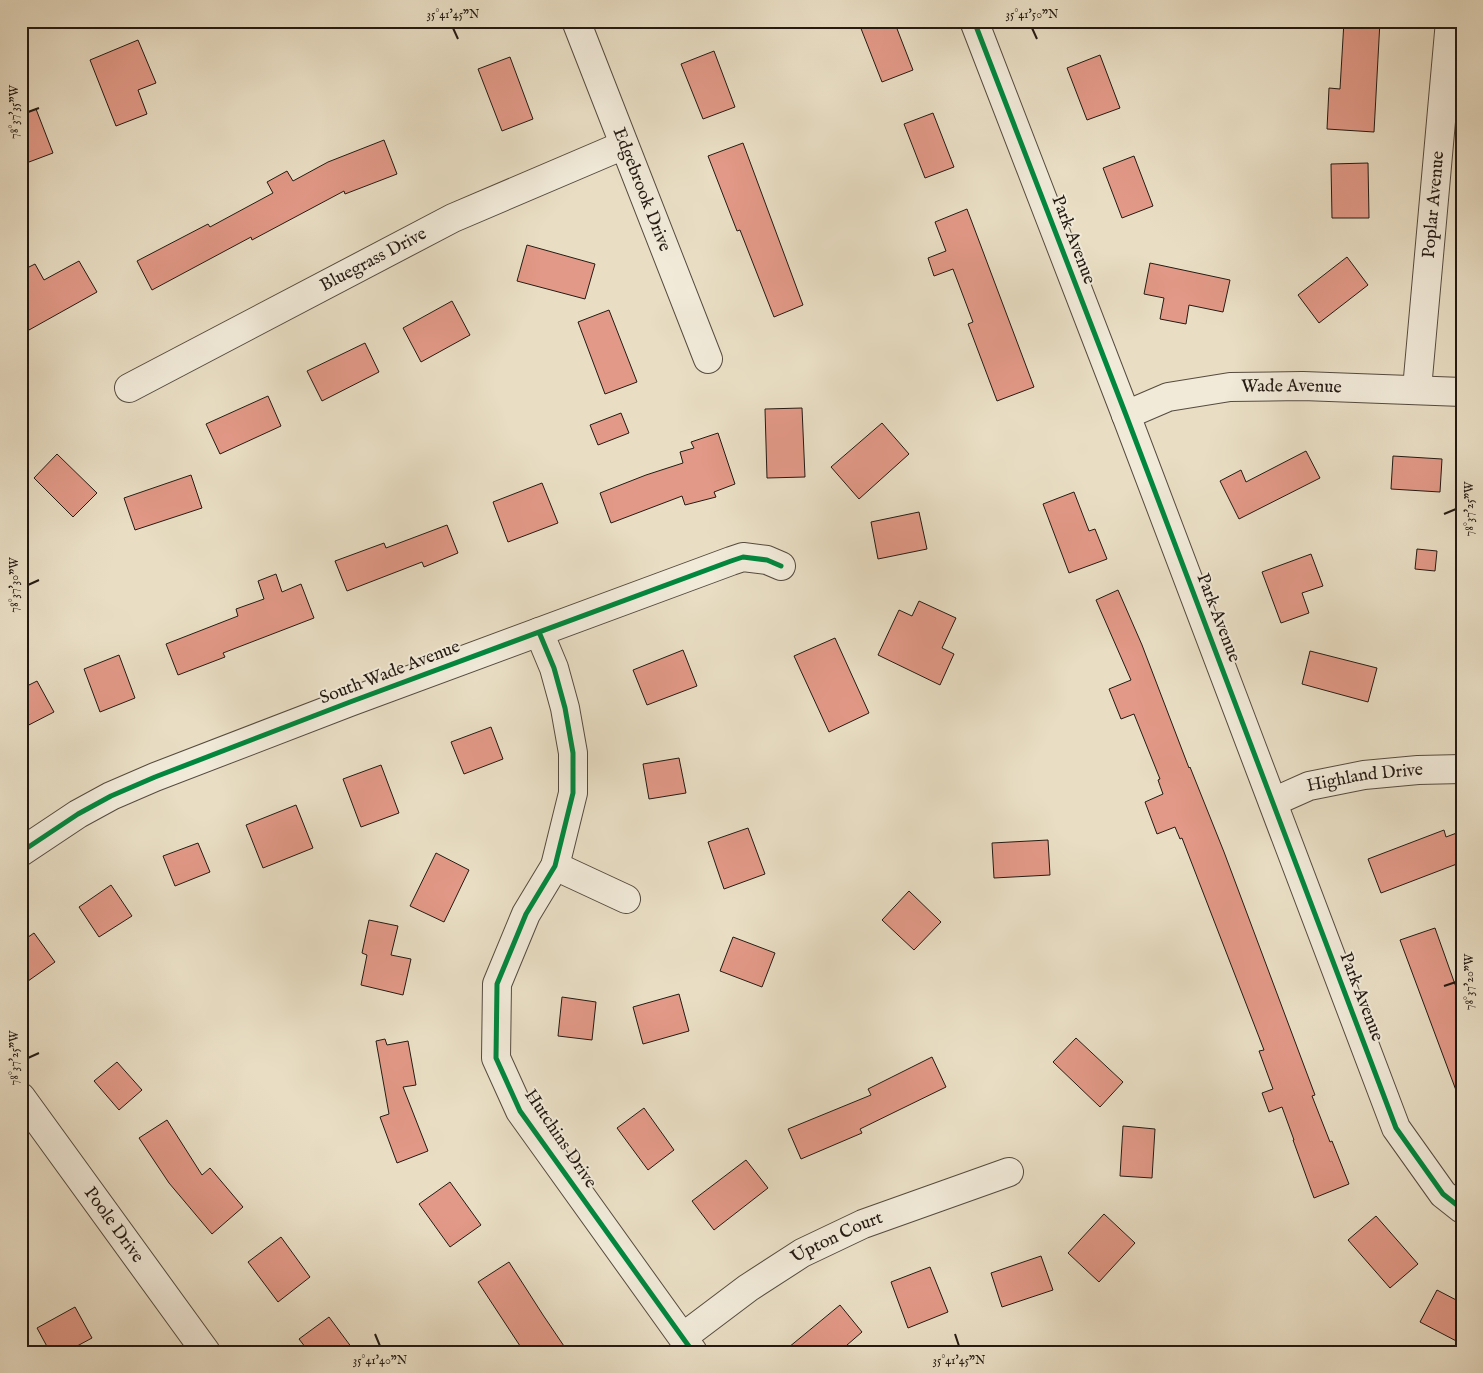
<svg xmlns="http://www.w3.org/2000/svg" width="1483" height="1373" font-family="'IM FELL English',serif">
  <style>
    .building { fill: #e29987; stroke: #241a13 }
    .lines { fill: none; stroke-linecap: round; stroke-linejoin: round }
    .minor-casing { stroke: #554b3f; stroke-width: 30 }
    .minor { stroke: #f1ead9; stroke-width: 28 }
    .cycleway-casing { stroke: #f1ead9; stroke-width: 8 }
    .cycleway { stroke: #00873e; stroke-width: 5 }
    .ticks { fill: none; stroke: #241a13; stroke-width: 2 }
    .labels { text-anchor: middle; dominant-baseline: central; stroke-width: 4; stroke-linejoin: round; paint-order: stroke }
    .street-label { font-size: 18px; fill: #241a13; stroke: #f1ead9 }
    .neatline { fill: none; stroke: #241a13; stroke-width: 2 }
    .ticks-label { font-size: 12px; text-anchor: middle; fill: #241a13 }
  </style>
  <rect width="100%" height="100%" fill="#e9dec4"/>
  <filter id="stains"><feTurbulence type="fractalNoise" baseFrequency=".004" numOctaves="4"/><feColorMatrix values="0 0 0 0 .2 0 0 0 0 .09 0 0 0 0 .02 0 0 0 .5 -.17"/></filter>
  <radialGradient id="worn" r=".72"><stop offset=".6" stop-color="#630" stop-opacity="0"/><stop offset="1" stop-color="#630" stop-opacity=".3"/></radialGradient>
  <!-- building -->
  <path class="building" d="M 872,21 L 894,21 L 913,70 L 882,82 L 860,26 Z
    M 1344,21 L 1380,21 L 1374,132 L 1327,129 L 1329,88 L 1340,89 Z
    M 138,40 L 156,83 L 138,90 L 147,114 L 116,126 L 90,60 Z
    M 714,51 L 735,107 L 703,119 L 681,64 Z
    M 1100,55 L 1120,108 L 1087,120 L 1067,68 Z
    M 510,57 L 533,119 L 502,131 L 478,69 Z
    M 36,109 L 53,153 L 21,165 L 21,115 Z
    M 933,113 L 954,167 L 925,178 L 904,124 Z
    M 384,140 L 397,174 L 345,194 L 344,191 L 252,240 L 251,237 L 152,290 L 137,261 L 208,224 L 210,227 L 273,193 L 267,182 L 287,171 L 293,181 L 328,162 Z
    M 743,143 L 803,305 L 774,317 L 740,230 L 737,231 L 708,156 Z
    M 1134,156 L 1153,206 L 1122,218 L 1103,168 Z
    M 1368,163 L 1369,218 L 1332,218 L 1331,164 Z
    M 967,209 L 1034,387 L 997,401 L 968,324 L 973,322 L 953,269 L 934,276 L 928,258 L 946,251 L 935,222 Z
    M 527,245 L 595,264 L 585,299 L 517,281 Z
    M 1347,257 L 1368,285 L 1319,323 L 1298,295 Z
    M 79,261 L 97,292 L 29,330 L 21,316 L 21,271 L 35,264 L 44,280 Z
    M 1150,263 L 1230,280 L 1223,312 L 1189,305 L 1186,324 L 1160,319 L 1164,298 L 1144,294 Z
    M 452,301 L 470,335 L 421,362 L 403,328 Z
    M 609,310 L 637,382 L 605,394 L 578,322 Z
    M 365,343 L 379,372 L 322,401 L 307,371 Z
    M 268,396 L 281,426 L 220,454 L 206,424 Z
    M 802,408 L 805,477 L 767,478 L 765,409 Z
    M 621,413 L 629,433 L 598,445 L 590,425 Z
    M 882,423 L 909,454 L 859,499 L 831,467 Z
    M 718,433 L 735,484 L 714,492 L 716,497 L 685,505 L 682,496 L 611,523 L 600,493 L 646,475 L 683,463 L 680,452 L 694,448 L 691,442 Z
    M 1306,451 L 1320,478 L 1239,519 L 1220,481 L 1241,470 L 1246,482 Z
    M 57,454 L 97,493 L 73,517 L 34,478 Z
    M 1393,456 L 1442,459 L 1440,492 L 1391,489 Z
    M 191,475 L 202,508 L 135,530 L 124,498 Z
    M 542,483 L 558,523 L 508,542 L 493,502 Z
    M 1074,492 L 1089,531 L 1095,529 L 1107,559 L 1069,573 L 1043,504 Z
    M 919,512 L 927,549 L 878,559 L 871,522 Z
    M 447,525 L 458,553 L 424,567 L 422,562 L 347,591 L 335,561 L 384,543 L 386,548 Z
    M 1417,549 L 1437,551 L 1435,571 L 1415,569 Z
    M 1311,554 L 1323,586 L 1302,593 L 1309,613 L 1281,623 L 1262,572 Z
    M 276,574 L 282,592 L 301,584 L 314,618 L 223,653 L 225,657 L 178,675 L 166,644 L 238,616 L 236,609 L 264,599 L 258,581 Z
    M 1118,590 L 1142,645 L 1189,768 L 1190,767 L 1224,852 L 1315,1095 L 1312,1096 L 1330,1142 L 1332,1141 L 1349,1184 L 1314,1198 L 1293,1140 L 1294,1140 L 1282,1107 L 1269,1112 L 1262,1093 L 1273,1089 L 1259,1051 L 1264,1050 L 1182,838 L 1180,839 L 1175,827 L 1157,834 L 1145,802 L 1163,794 L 1158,780 L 1160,779 L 1134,714 L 1121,719 L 1109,689 L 1131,680 L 1096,600 Z
    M 919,601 L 956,618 L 942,648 L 954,654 L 940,685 L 878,655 L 899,610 L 912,616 Z
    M 835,638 L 869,713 L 829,732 L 794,656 Z
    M 683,650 L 697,686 L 647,705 L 633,670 Z
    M 1310,651 L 1377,668 L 1368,702 L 1302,684 Z
    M 119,655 L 135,698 L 100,712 L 84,669 Z
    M 37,681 L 54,712 L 21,729 L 21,689 Z
    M 491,727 L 503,759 L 464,774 L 451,742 Z
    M 679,758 L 686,793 L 649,799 L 643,764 Z
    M 381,765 L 399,813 L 361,827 L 343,779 Z
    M 296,805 L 313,848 L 263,868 L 246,825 Z
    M 748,828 L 765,874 L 724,889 L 708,842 Z
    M 1444,830 L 1446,837 L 1462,831 L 1462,862 L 1381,893 L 1368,859 Z
    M 1048,840 L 1050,875 L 994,878 L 992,843 Z
    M 198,843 L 210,872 L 175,886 L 163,856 Z
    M 436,853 L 469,870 L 444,922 L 410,906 Z
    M 111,885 L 132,916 L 99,937 L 79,907 Z
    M 909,891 L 941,922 L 914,950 L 882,920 Z
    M 369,920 L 398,926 L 391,955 L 411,959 L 403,995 L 361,985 L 367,955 L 362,953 Z
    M 1435,928 L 1462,1004 L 1462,1100 L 1460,1101 L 1400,940 Z
    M 34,933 L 55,962 L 21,986 L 21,942 Z
    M 733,937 L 775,953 L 762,987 L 720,971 Z
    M 679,994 L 689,1031 L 643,1044 L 633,1007 Z
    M 562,997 L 596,1002 L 592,1040 L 558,1036 Z
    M 1076,1038 L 1123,1082 L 1100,1107 L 1053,1062 Z
    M 385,1039 L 387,1045 L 408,1041 L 416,1085 L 403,1087 L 428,1151 L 397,1163 L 380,1117 L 389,1114 L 376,1041 Z
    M 932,1057 L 946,1087 L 860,1129 L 862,1133 L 801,1159 L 788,1129 L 871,1095 L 868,1089 Z
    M 117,1062 L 142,1090 L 119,1110 L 94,1081 Z
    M 644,1108 L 674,1150 L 648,1170 L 617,1128 Z
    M 167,1120 L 202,1175 L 210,1168 L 243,1207 L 212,1234 L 169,1183 L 139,1138 Z
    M 1123,1126 L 1155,1129 L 1152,1178 L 1120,1176 Z
    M 746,1160 L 768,1188 L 714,1230 L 692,1201 Z
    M 450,1182 L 481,1225 L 450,1247 L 419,1204 Z
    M 1104,1214 L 1135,1243 L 1099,1282 L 1068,1253 Z
    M 1376,1216 L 1418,1264 L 1390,1288 L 1348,1240 Z
    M 281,1237 L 310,1277 L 278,1302 L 248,1262 Z
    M 1041,1256 L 1053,1290 L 1002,1307 L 991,1273 Z
    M 509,1262 L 543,1315 L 568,1352 L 524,1352 L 478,1282 Z
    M 930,1267 L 948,1312 L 908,1328 L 891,1282 Z
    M 1437,1290 L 1462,1303 L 1462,1344 L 1420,1322 Z
    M 840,1305 L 862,1332 L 839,1352 L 783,1352 Z
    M 75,1307 L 92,1338 L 66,1352 L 50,1352 L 37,1328 Z
    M 329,1317 L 355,1352 L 309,1352 L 299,1339 Z"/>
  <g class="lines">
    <!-- minor casing -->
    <g class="minor-casing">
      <g id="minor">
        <path id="s1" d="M 576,21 L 708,359"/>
        <path d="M 974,21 L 1126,415 L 1396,1128 L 1443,1194 L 1462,1209"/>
        <path id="s2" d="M 129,388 L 453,218 L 624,145"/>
        <path id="s3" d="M 1417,389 L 1450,21"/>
        <path id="s4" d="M 1126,415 L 1168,397 L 1230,387 L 1303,386 L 1462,392"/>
        <path d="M 539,632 L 554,668 L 565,708 L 573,753 L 573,793 L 555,866 L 526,914 L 497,984 L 496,1058 L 520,1111 L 693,1352"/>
        <path id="s5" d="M 1273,802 L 1309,786 L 1364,775 L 1418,770 L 1462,769"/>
        <path d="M 21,852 L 78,814 L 111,796 L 155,777 L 350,702 L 731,561 L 743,557 L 767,560 L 781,566"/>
        <path d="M 555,866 L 626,899"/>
        <path id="s6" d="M 21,1097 L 206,1352"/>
        <path id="s7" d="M 683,1337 L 748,1288 L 802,1253 L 863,1224 L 1009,1172"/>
      </g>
    </g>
    <!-- minor -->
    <use href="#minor" class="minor"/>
    <!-- cycleway casing -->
    <g class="cycleway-casing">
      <path id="cycleway" d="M 974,21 L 1126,415 L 1396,1128 L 1443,1194 L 1462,1209
        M 539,632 L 554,668 L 565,708 L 573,753 L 573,793 L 555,866 L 526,914 L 497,984 L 496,1058 L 520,1111 L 693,1352
        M 21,852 L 78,814 L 111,796 L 155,777 L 350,702 L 731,561 L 743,557 L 767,560 L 781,566"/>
    </g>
    <!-- cycleway -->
    <use href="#cycleway" class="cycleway"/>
  </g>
  <!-- ticks -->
  <path class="ticks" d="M 453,28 L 458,39M 1032,28 L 1037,39M 28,112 L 39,108M 1444,514 L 1456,509M 28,585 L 39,580M 1444,986 L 1456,982M 28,1058 L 39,1053M 375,1334 L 380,1346M 955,1334 L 959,1346"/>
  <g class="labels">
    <!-- street labels -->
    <g class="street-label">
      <text stroke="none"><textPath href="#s1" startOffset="181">Edgebrook Drive</textPath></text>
      <text stroke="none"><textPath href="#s3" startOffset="185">Poplar Avenue</textPath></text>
      <text transform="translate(1073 240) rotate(69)">Park Avenue</text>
      <text stroke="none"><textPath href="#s2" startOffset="276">Bluegrass Drive</textPath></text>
      <text stroke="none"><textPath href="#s4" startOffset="170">Wade Avenue</textPath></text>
      <text transform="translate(1218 618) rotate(69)">Park Avenue</text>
      <text transform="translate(390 673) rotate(-21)">South Wade Avenue</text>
      <text stroke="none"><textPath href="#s5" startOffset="96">Highland Drive</textPath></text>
      <text transform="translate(1361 997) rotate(69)">Park Avenue</text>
      <text transform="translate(560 1139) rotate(56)">Hutchins Drive</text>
      <text stroke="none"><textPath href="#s6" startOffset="158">Poole Drive</textPath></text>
      <text stroke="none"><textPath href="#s7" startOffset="184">Upton Court</textPath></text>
    </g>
  </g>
  <!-- margin -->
  <rect width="1483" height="1373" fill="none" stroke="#e9dec4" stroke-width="55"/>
  <rect x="28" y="28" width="1428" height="1318" class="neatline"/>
  <g class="ticks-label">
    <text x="453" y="18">35°41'45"N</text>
    <text x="1032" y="18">35°41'50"N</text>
    <text transform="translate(14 112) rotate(-90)" y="4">78°37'35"W</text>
    <text transform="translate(1469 509) rotate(-90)" y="4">78°37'25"W</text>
    <text transform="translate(14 585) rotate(-90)" y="4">78°37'30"W</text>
    <text transform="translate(1469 982) rotate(-90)" y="4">78°37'20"W</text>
    <text transform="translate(14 1058) rotate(-90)" y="4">78°37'25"W</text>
    <text x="380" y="1364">35°41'40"N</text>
    <text x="959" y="1364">35°41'45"N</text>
  </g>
  <rect width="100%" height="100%" filter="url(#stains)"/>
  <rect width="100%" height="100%" fill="url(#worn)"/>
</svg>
